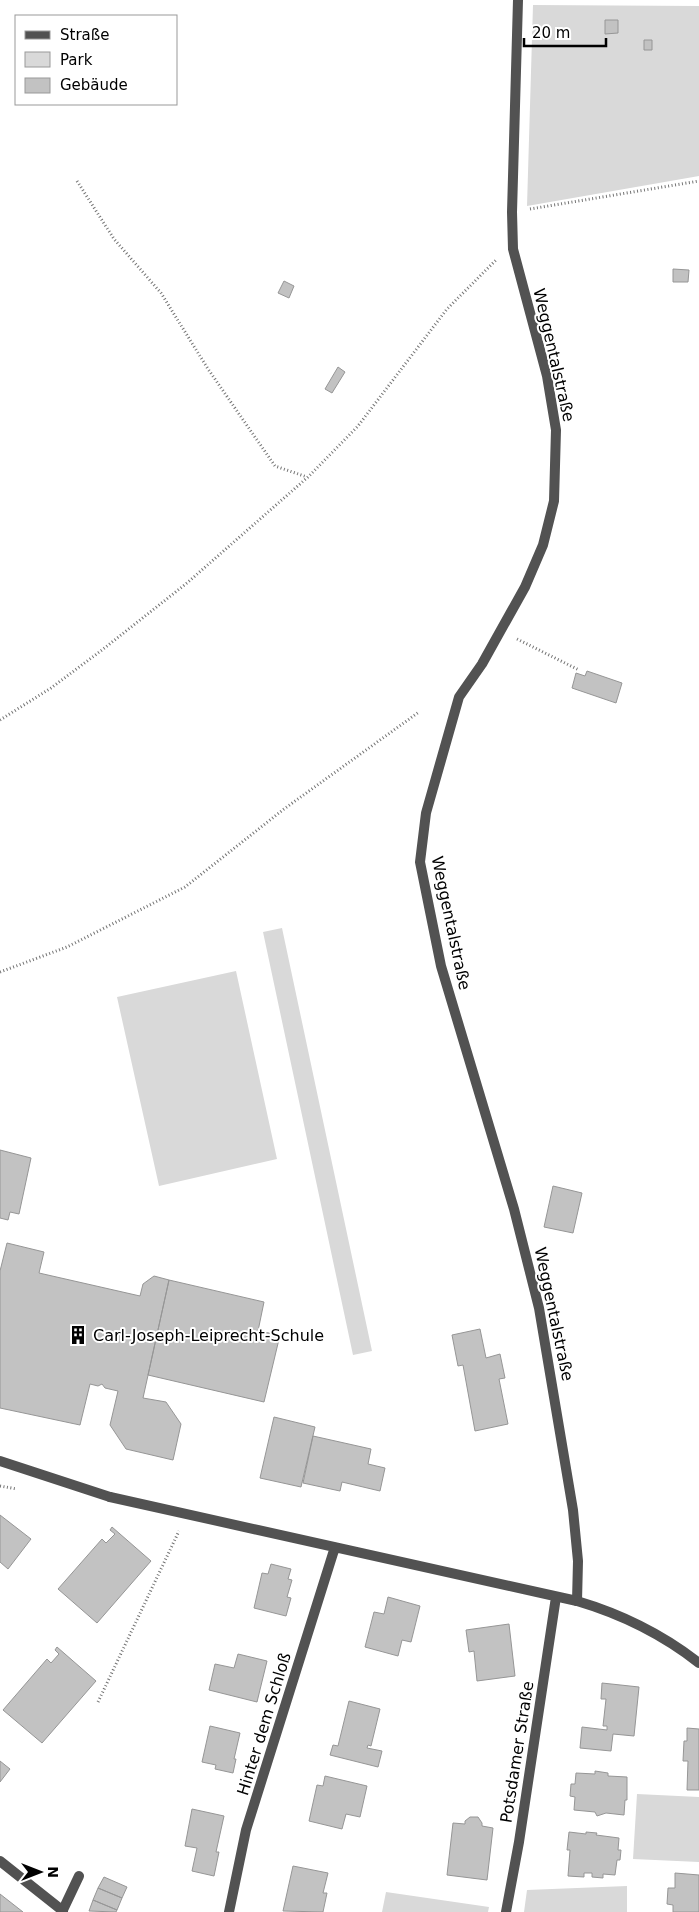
<svg xmlns="http://www.w3.org/2000/svg" width="699" height="1912" font-family="'DejaVu Sans',sans-serif">
  <style>
    .green { fill: #d9d9d9 }
    .building { fill: #c2c2c2; stroke: #969696 }
    .lines { fill: none; stroke-linecap: round; stroke-linejoin: round }
    .path { stroke: #747474; stroke-width: 3; stroke-dasharray: 1 2.5; stroke-linecap: butt }
    .lane { stroke: #525252; stroke-width: 10 }
    .street { stroke: #525252; stroke-width: 10 }
    .labels { text-anchor: middle; dominant-baseline: central; stroke-width: 4; stroke-linejoin: round; paint-order: stroke }
    .street-label { font-size: 16px; fill: #000; stroke: #fff }
    .poi-label { font-size: 16px; fill: #000; stroke: #fff; text-anchor: start }
  </style>
  <rect width="100%" height="100%" fill="#fff"/>
  <!-- green -->
  <path class="green" d="M 533,5 L 699,6 L 699,176 L 527,206 Z
    M 282,928 L 372,1351 L 353,1355 L 263,932 Z
    M 236,971 L 277,1159 L 159,1186 L 117,997 Z
    M 637,1794 L 699,1797 L 699,1862 L 633,1859 Z
    M 627,1886 L 627,1912 L 524,1912 L 527,1890 Z
    M 386,1892 L 489,1907 L 488,1912 L 382,1912 Z"/>
  <!-- building -->
  <path class="building" d="M 605,20 L 618,20 L 618,33 L 605,34 Z
    M 644,40 L 652,40 L 652,50 L 644,50 Z
    M 673,269 L 689,270 L 688,282 L 673,282 Z
    M 284,281 L 294,286 L 289,298 L 278,293 Z
    M 338,367 L 345,372 L 332,393 L 325,389 Z
    M 587,671 L 622,683 L 616,703 L 572,688 L 576,673 L 585,676 Z
    M 0,1150 L 31,1158 L 19,1214 L 10,1212 L 8,1220 L 0,1218 Z
    M 553,1186 L 582,1193 L 573,1233 L 544,1227 Z
    M 7,1243 L 44,1252 L 39,1273 L 140,1296 L 143,1284 L 154,1276 L 169,1280 L 143,1398 L 166,1402 L 181,1424 L 173,1460 L 126,1449 L 110,1425 L 118,1391 L 105,1388 L 102,1384 L 98,1386 L 90,1384 L 80,1425 L 0,1408 L 0,1271 Z
    M 169,1280 L 264,1302 L 258,1331 L 280,1335 L 264,1402 L 148,1375 Z
    M 480,1329 L 486,1358 L 500,1354 L 505,1378 L 499,1379 L 508,1424 L 475,1431 L 463,1365 L 458,1366 L 452,1335 Z
    M 274,1417 L 315,1427 L 301,1487 L 260,1478 Z
    M 313,1436 L 371,1449 L 368,1464 L 385,1468 L 380,1491 L 342,1482 L 340,1491 L 303,1483 Z
    M 0,1515 L 31,1539 L 8,1569 L 0,1562 Z
    M 112,1527 L 151,1561 L 97,1623 L 58,1589 L 102,1539 L 106,1543 L 115,1534 L 110,1530 Z
    M 271,1564 L 291,1569 L 288,1579 L 292,1580 L 287,1597 L 291,1598 L 286,1616 L 254,1608 L 262,1573 L 268,1574 Z
    M 388,1597 L 420,1606 L 411,1642 L 402,1640 L 398,1656 L 365,1647 L 374,1612 L 384,1614 Z
    M 509,1624 L 515,1676 L 477,1681 L 474,1651 L 469,1652 L 466,1630 Z
    M 57,1647 L 96,1681 L 42,1743 L 3,1710 L 47,1659 L 51,1663 L 59,1654 L 55,1650 Z
    M 238,1654 L 267,1661 L 257,1702 L 209,1690 L 215,1664 L 234,1668 Z
    M 602,1683 L 639,1687 L 634,1736 L 613,1734 L 611,1751 L 580,1748 L 582,1727 L 607,1730 L 607,1726 L 603,1726 L 606,1699 L 601,1699 Z
    M 349,1701 L 380,1709 L 371,1746 L 368,1745 L 367,1748 L 382,1751 L 378,1767 L 330,1755 L 333,1745 L 338,1746 Z
    M 210,1726 L 240,1733 L 234,1759 L 236,1759 L 233,1773 L 215,1769 L 216,1765 L 202,1762 Z
    M 687,1728 L 699,1729 L 699,1790 L 687,1790 L 688,1761 L 683,1761 L 684,1741 L 687,1741 Z
    M 0,1761 L 10,1769 L 0,1782 Z
    M 595,1771 L 608,1773 L 608,1776 L 627,1777 L 627,1800 L 625,1800 L 624,1815 L 606,1813 L 597,1816 L 595,1812 L 574,1810 L 575,1797 L 570,1796 L 571,1784 L 575,1784 L 576,1773 L 595,1774 Z
    M 325,1776 L 367,1786 L 360,1817 L 346,1814 L 342,1829 L 309,1821 L 317,1785 L 323,1786 Z
    M 192,1809 L 224,1816 L 216,1852 L 219,1852 L 214,1876 L 192,1871 L 197,1848 L 185,1846 Z
    M 470,1817 L 478,1817 L 482,1823 L 482,1826 L 493,1828 L 487,1880 L 447,1875 L 453,1823 L 465,1824 L 465,1821 Z
    M 569,1832 L 586,1834 L 586,1832 L 597,1833 L 596,1835 L 619,1838 L 618,1850 L 621,1850 L 620,1860 L 617,1860 L 615,1875 L 603,1874 L 603,1878 L 592,1877 L 592,1873 L 584,1873 L 584,1877 L 568,1876 L 570,1850 L 567,1850 Z
    M 293,1866 L 328,1873 L 323,1893 L 327,1893 L 323,1912 L 283,1911 Z
    M 675,1873 L 699,1875 L 699,1912 L 673,1912 L 673,1905 L 667,1904 L 668,1888 L 675,1888 Z
    M 104,1877 L 127,1887 L 122,1898 L 98,1888 Z
    M 98,1888 L 122,1898 L 117,1910 L 93,1900 Z
    M 0,1894 L 23,1912 L 0,1912 Z
    M 93,1900 L 117,1910 L 116,1912 L 89,1911 Z"/>
  <g class="lines">
    <!-- path -->
    <path class="path" d="M 77,181 L 114,239 L 161,293 L 208,369 L 275,466 L 307,477
      M 530,209 L 699,181
      M 517,639 L 579,670
      M 0,720 L 51,688 L 102,650 L 187,583 L 308,477 L 358,426 L 447,309 L 497,259
      M 0,972 L 67,947 L 185,887 L 284,809 L 419,712
      M 0,1486 L 17,1489
      M 98,1702 L 179,1531"/>
    <!-- lane -->
    <path class="lane" d="M 518,0 L 512,212 L 513,249 L 547,376 L 556,430 L 554,501 L 543,545 L 525,587 L 482,664 L 459,697 L 426,813 L 420,862 L 441,966 L 514,1209 L 539,1308 L 573,1510 L 578,1561 L 577,1601
      M 0,1461 L 110,1497
      M 0,1861 L 63,1911"/>
    <!-- street -->
    <path class="street" d="M 110,1497 L 577,1601 C 621,1614 662,1634 699,1663
      M 62,1912 L 79,1876
      M 229,1912 L 246,1830 L 335,1547
      M 506,1912 L 519,1842 L 556,1597"/>
  </g>
  <!-- icons -->
  <defs>
    <g id="building-bare" transform="scale(1.5)"><path d="M-4-6H4V6H1V3H-1V6H-4ZM-2.5-4.3h1.7v1.8h-1.7ZM.8-4.3h1.7v1.8H.8ZM-2.5-1h1.7V.8h-1.7ZM.8-1h1.7V.8H.8Z" fill="#000" stroke="#fff" stroke-width="2.5" paint-order="stroke"/></g>
  </defs>
  <g fill-rule="evenodd">
    <use href="#building-bare" x="78" y="1335"/>
  </g>
  <g class="labels">
    <!-- street labels -->
    <g class="street-label">
      <text transform="translate(554 355) rotate(77)">Weggentalstraße</text>
      <text transform="translate(451 923) rotate(78)">Weggentalstraße</text>
      <text transform="translate(554 1314) rotate(78)">Weggentalstraße</text>
      <text transform="translate(264 1724) rotate(-73)">Hinter dem Schloß</text>
      <text transform="translate(517 1752) rotate(-81)">Potsdamer Straße</text>
    </g>
    <!-- poi labels -->
    <g class="poi-label">
      <text x="93" y="1335">Carl-Joseph-Leiprecht-Schule</text>
    </g>
  </g>
  <!-- legend -->
  <rect x="15" y="15" width="162" height="90" fill="#ffffff" stroke="#999999"/>
  <rect x="25" y="31" width="25" height="8" fill="#525252" stroke="#999999"/>
  <text x="60" y="40" font-size="15" fill="#000000">Straße</text>
  <rect x="25" y="52" width="25" height="15" fill="#d9d9d9" stroke="#999999"/>
  <text x="60" y="65" font-size="15" fill="#000000">Park</text>
  <rect x="25" y="78" width="25" height="15" fill="#c2c2c2" stroke="#999999"/>
  <text x="60" y="90" font-size="15" fill="#000000">Gebäude</text>
  <!-- north arrow -->
  <g transform="translate(40 1872) rotate(90)" stroke="#ffffff" stroke-width="4" paint-order="stroke">
  <path d="M0-4L9 19L0 12L-9 19Z" fill="#000000"/>
  <text y="-8" font-size="14" font-weight="bold" text-anchor="middle" fill="#000000">N</text>
  </g>
  <!-- scale -->
  <path d="M524 38v8h82v-8" fill="none" stroke="#000000" stroke-width="2.5"/>
  <text x="532" y="38" font-size="15" fill="#000000" stroke="#ffffff" stroke-width="4" paint-order="stroke">20 m</text>
</svg>
